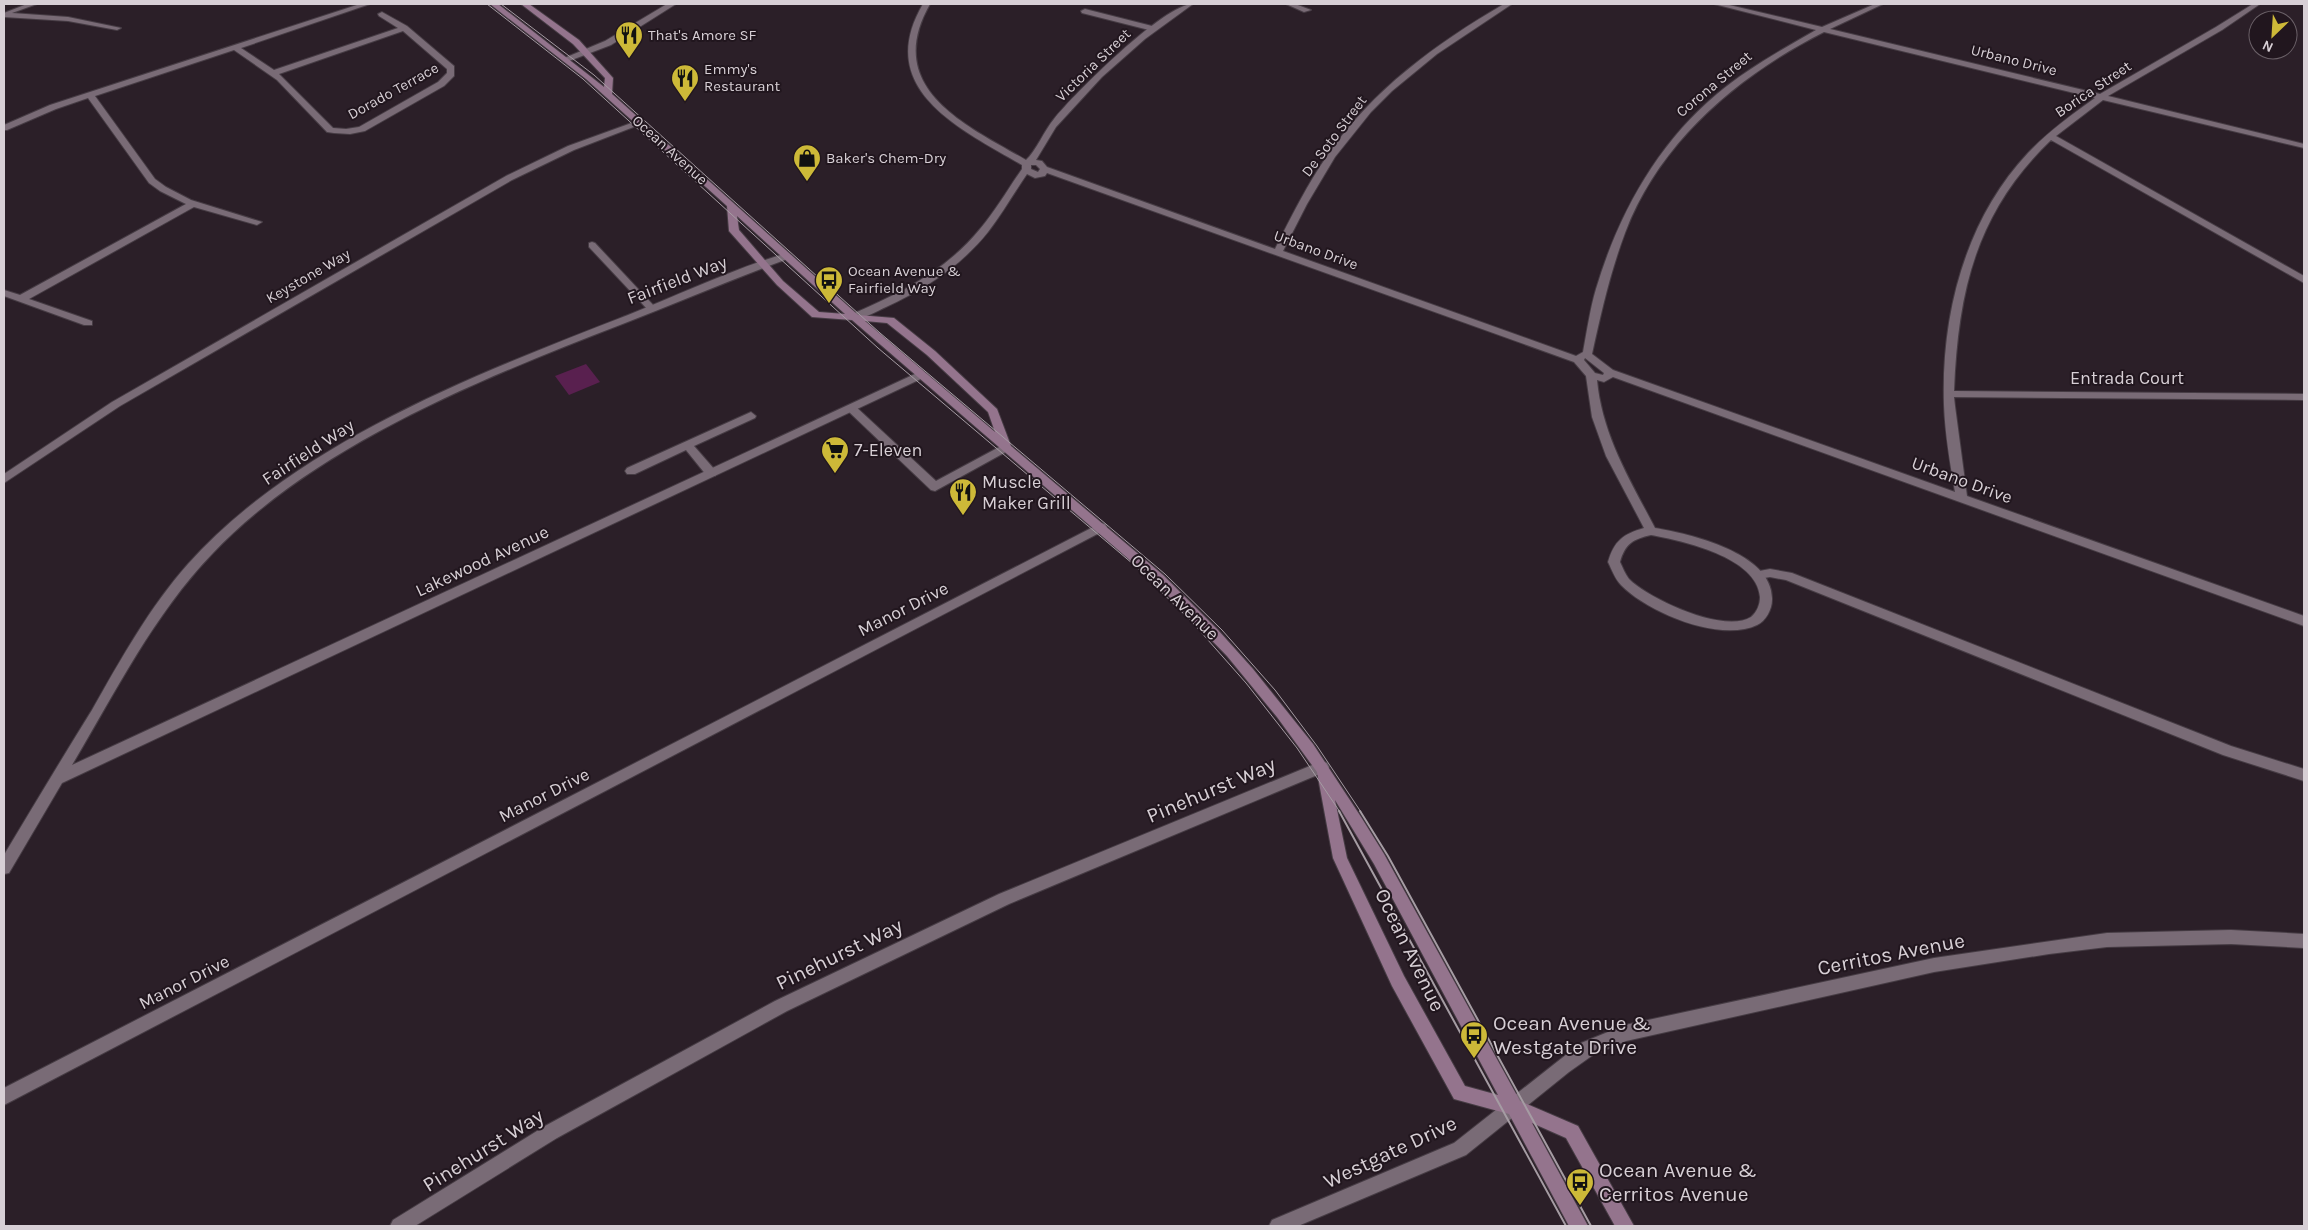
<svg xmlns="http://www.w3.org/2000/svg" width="2308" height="1230" font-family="Karla,sans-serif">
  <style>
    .green { fill: #59204f }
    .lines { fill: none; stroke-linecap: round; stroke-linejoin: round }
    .service-casing { stroke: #463c44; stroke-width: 2 }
    .minor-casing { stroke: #463c44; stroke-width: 2 }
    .secondary-casing { stroke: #463c44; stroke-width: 2 }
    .service { fill: #796b76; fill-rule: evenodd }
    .minor { fill: #796b76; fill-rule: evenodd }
    .secondary { fill: #94748d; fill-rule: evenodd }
    .tram-far1 { stroke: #a59ca3; stroke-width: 1 }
    .tram { stroke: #a59ca3; stroke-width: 2 }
    .labels { text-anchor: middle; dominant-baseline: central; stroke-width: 4; stroke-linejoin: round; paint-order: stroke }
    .far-poi-label { font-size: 15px; fill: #d7cfd5; stroke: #21161e; text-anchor: start }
    .far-street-label { font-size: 15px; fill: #d7cfd5; stroke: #21161e }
    .street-label { font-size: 18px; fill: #d7cfd5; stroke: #21161e }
    .poi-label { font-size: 18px; fill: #d7cfd5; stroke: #21161e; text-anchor: start }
    .near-street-label { font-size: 21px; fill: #d7cfd5; stroke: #21161e }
    .near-poi-label { font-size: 21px; fill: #d7cfd5; stroke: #21161e; text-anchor: start }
  </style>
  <rect width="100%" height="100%" fill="#2b1f28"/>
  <!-- green -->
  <path class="green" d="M 586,364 L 600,382 L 569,395 L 555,376 Z"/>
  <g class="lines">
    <!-- service casing -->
    <g class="service-casing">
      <path id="service" d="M 1286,4 L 1295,4 L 1311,10 L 1304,12 Z
        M 1085,9 L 1156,27 L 1157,29 L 1153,31 L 1082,13 L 1081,11 Z
        M 592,242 L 595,243 L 655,307 L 655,311 L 649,311 L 589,247 L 589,243 Z
        M 851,405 L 855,406 L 936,481 L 1003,445 L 1007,444 L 1013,448 L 935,491 L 931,490 L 847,410 L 846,408 Z
        M 751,412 L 756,416 L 755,418 L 694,446 L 715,470 L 717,473 L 715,476 L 707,476 L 686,450 L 635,474 L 627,474 L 625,471 L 627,468 Z
        M 1770,569 L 1792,573 L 2231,746 L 2304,769 L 2304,781 L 2223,755 L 1786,580 L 1770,577 L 1758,579 L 1752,575 L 1754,572 Z"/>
    </g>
    <!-- minor casing -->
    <g class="minor-casing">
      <path id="minor" d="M 27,4 L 37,4 L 12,13 L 68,17 L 121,28 L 117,30 L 68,21 L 4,17 L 4,13 Z
        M 360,4 L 370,4 L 241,48 L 274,70 L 398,28 L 379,16 L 378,14 L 382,12 L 407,26 L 454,66 L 454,76 L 444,86 L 365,131 L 350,134 L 334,133 L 327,132 L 277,80 L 234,50 L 95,96 L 155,179 L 166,187 L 191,200 L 262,222 L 257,225 L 194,207 L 29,299 L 92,321 L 92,325 L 84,325 L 4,296 L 4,290 L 20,295 L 186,204 L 160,191 L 149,183 L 88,98 L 56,109 L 7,130 L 4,130 L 4,125 L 50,105 ZM 403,31 L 447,69 L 447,73 L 438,82 L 359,127 L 346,129 L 333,128 L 279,74 Z
        M 667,4 L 676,4 L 611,45 L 569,61 L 562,59 L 605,41 Z
        M 923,4 L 930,4 C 882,88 965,125 1026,160 C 1036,151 1044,131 1054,119 C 1074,94 1164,4 1193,4 L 1145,39 L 1102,77 L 1056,127 L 1036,160 L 1042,161 L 1047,167 L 1275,249 C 1291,217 1307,185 1327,156 C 1372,90 1437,43 1504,4 L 1512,4 L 1437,54 L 1392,91 L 1371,112 L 1335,157 L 1307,204 L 1283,251 L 1576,356 L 1583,352 C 1587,331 1590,309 1596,289 C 1618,215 1657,144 1717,94 C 1747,69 1781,50 1816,30 L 1714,4 L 1725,4 L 1822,27 L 1875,4 L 1883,4 L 1830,29 L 2100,94 L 2216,27 L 2253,4 L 2260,4 L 2222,30 L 2108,96 L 2304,144 L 2304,148 L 2103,100 L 2056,136 L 2304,276 L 2304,283 L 2051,140 C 1976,212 1958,291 1954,391 L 2304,394 L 2304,400 L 1954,397 L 1955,406 L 1967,496 L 2304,616 L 2304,626 L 1613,377 L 1604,382 L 1597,380 C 1602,435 1630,480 1655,528 C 1690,534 1774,553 1772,600 C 1772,609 1766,621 1757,625 C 1720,643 1647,612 1621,585 C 1615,579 1612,570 1608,562 C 1614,541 1623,534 1644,528 L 1606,456 L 1592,417 L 1586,376 L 1574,362 L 1047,173 L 1045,176 L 1035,178 L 1027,174 C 1014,193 1002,214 988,232 C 961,266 925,289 886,307 C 877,311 861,321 850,319 L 850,315 C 899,294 946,271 980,229 C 996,210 1008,189 1022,169 L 1022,165 C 960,129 873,89 923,4 ZM 1824,32 L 2095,98 C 2071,115 2048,132 2028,153 C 1965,220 1941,315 1944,405 C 1945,434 1950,463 1955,492 L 1613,370 L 1592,354 C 1601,313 1610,273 1625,233 C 1659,142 1739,75 1824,32 ZM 1031,165 L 1036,165 L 1040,169 L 1038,172 L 1031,169 ZM 1585,358 L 1604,373 L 1603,375 L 1595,373 L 1584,360 ZM 1651,535 C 1683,541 1757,557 1760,597 C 1760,604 1757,612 1751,617 C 1724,634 1649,599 1629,579 C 1625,574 1623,568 1620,562 C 1625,544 1633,539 1651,535 Z
        M 637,121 L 644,123 L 574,150 L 512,180 L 120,406 L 4,483 L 4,474 L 112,402 L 506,176 L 568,146 Z
        M 787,253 L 792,256 L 790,258 C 733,279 677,303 620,325 C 483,378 316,445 213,553 C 154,614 115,693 72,765 L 917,373 L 925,373 L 925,377 L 62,783 L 9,873 L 4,874 L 4,855 C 33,807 62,758 92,710 C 121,659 149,608 188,564 C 297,442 479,373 628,315 C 681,294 733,269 787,253 Z
        M 1101,523 L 1105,524 L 1107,527 L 1105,530 L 4,1105 L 4,1088 Z
        M 1322,761 L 1327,763 L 1329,767 L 1327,771 L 1009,904 L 787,1011 L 557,1138 L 415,1226 L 390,1226 L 393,1220 L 545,1126 L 775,1001 L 999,894 Z
        M 2231,930 L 2304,934 L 2304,948 L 2231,944 L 2107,947 L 2049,954 L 1934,972 L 1626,1041 L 1593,1055 L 1569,1072 L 1466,1155 L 1298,1226 L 1269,1226 L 1272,1220 L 1454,1143 L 1581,1043 L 1625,1025 L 1934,958 L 2107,933 Z"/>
    </g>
    <!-- secondary casing -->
    <g class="secondary-casing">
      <path id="secondary" d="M 490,4 L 498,4 L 604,87 L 605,78 L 573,44 L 521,4 L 529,4 L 579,40 L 613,78 L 612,94 L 858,315 L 894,318 L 935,351 L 997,409 L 1011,446 L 1163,575 L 1218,630 L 1253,669 L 1313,744 L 1361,817 L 1384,854 L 1520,1101 L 1578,1126 L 1634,1226 L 1615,1226 L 1566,1138 L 1532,1123 L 1588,1226 L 1569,1226 L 1509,1114 L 1454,1099 L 1392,986 L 1333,858 L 1317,772 L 1277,717 L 1227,656 L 1154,581 L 852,320 L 812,317 L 777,285 L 729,231 L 727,206 L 586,79 ZM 737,216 L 845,314 L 819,312 L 783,281 L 739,230 ZM 865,321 L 887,323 L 927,355 L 988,412 L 995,432 ZM 1335,800 L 1374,864 L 1498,1095 L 1465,1086 L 1404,976 L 1347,858 Z"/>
    </g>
    <!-- service -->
    <use href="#service" class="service"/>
    <!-- minor -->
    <use href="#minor" class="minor"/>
    <!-- secondary -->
    <use href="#secondary" class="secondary"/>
    <!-- tram-far1 -->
    <path class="tram-far1" d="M 487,4 L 583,79 L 878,348 L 1133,564 L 1192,622 L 1246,683 L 1297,748 L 1340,812
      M 501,4 L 594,75 L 880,333 L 1165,574 L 1222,630 L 1275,690 L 1317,746 L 1361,812"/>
    <!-- tram -->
    <path class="tram" d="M 1339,811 L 1566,1226
      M 1360,811 L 1388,856 L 1591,1226"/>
  </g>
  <!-- icons -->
  <defs>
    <g id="restaurant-pin" transform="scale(1.4375)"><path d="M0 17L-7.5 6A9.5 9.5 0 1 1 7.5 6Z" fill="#cdb938" stroke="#21161e"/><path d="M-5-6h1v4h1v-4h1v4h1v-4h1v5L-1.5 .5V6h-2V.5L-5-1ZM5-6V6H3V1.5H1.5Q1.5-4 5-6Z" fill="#111"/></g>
    <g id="shop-pin" transform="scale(1.4375)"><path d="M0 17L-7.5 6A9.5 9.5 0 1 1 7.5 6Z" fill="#cdb938" stroke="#21161e"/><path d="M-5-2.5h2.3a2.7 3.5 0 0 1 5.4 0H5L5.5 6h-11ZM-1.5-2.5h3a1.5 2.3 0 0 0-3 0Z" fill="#111"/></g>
    <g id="bus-pin" transform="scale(1.4375)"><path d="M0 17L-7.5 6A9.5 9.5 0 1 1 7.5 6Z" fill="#cdb938" stroke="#21161e"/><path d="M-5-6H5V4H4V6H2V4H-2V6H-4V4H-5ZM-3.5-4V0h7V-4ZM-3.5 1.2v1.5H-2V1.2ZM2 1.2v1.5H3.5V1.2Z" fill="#111"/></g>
    <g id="supermarket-pin" transform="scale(1.4375)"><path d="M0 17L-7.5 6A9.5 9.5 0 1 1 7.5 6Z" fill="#cdb938" stroke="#21161e"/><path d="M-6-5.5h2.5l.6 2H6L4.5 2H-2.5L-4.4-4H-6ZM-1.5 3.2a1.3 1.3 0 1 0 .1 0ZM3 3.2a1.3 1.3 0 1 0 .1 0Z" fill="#111"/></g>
  </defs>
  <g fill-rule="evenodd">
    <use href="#restaurant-pin" x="629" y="35"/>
    <use href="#restaurant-pin" x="685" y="78"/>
    <use href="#shop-pin" x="807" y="158"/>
    <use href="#bus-pin" x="829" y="280"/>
    <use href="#supermarket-pin" x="835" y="450"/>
    <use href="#restaurant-pin" x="963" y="492"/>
    <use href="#bus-pin" x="1474" y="1035"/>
    <use href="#bus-pin" x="1580" y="1182"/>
  </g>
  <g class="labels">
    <!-- far-poi labels -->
    <g class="far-poi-label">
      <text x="648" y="35">That's Amore SF</text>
      <text x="704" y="69">Emmy's<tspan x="704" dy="17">Restaurant</tspan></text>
      <text x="826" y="158">Baker's Chem-Dry</text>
      <text x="848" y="271">Ocean Avenue &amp;<tspan x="848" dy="17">Fairfield Way</tspan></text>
    </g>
    <!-- far-street labels -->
    <g class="far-street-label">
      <text transform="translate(2014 60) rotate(14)">Urbano Drive</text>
      <text transform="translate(1093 65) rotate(-44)">Victoria Street</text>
      <text transform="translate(1714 84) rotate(-40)">Corona Street</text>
      <text transform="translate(2093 89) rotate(-34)">Borica Street</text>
      <text transform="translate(393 91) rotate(-29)">Dorado Terrace</text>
      <text transform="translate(1334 136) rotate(-53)">De Soto Street</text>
      <text transform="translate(670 150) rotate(42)">Ocean Avenue</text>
      <text transform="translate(1316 250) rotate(20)">Urbano Drive</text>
      <text transform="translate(308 276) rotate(-30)">Keystone Way</text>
    </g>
    <!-- street labels -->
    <g class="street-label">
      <text transform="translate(677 280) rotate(-21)">Fairfield Way</text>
      <text x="2127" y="378">Entrada Court</text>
      <text transform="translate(308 452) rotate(-33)">Fairfield Way</text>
      <text transform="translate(1962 480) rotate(20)">Urbano Drive</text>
      <text transform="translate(482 561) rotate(-25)">Lakewood Avenue</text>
      <text transform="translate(1175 597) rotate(44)">Ocean Avenue</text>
      <text transform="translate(903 609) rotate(-27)">Manor Drive</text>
      <text transform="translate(544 795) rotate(-27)">Manor Drive</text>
      <text transform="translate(184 982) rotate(-27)">Manor Drive</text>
    </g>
    <!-- poi labels -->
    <g class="poi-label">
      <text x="854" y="450">7-Eleven</text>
      <text x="982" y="482">Muscle<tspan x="982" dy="21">Maker Grill</tspan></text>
    </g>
    <!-- near-street labels -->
    <g class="near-street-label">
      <text transform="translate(1211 790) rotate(-23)">Pinehurst Way</text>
      <text transform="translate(1410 950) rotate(64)">Ocean Avenue</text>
      <text transform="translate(839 954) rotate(-26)">Pinehurst Way</text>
      <text transform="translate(1891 954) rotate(-11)">Cerritos Avenue</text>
      <text transform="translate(483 1150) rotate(-32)">Pinehurst Way</text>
      <text transform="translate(1390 1152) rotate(-25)">Westgate Drive</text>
    </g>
    <!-- near-poi labels -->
    <g class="near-poi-label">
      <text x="1493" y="1023">Ocean Avenue &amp;<tspan x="1493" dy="24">Westgate Drive</tspan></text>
      <text x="1599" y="1170">Ocean Avenue &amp;<tspan x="1599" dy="24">Cerritos Avenue</tspan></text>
    </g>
  </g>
  <!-- border -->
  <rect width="2308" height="1230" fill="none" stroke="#d7cfd5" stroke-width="10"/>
  <!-- north arrow -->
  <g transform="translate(2273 35) rotate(205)"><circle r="24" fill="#21161e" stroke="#6a6067"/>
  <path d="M0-4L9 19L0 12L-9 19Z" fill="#cdb938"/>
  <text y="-8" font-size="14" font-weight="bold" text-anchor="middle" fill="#d7cfd5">N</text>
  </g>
</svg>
